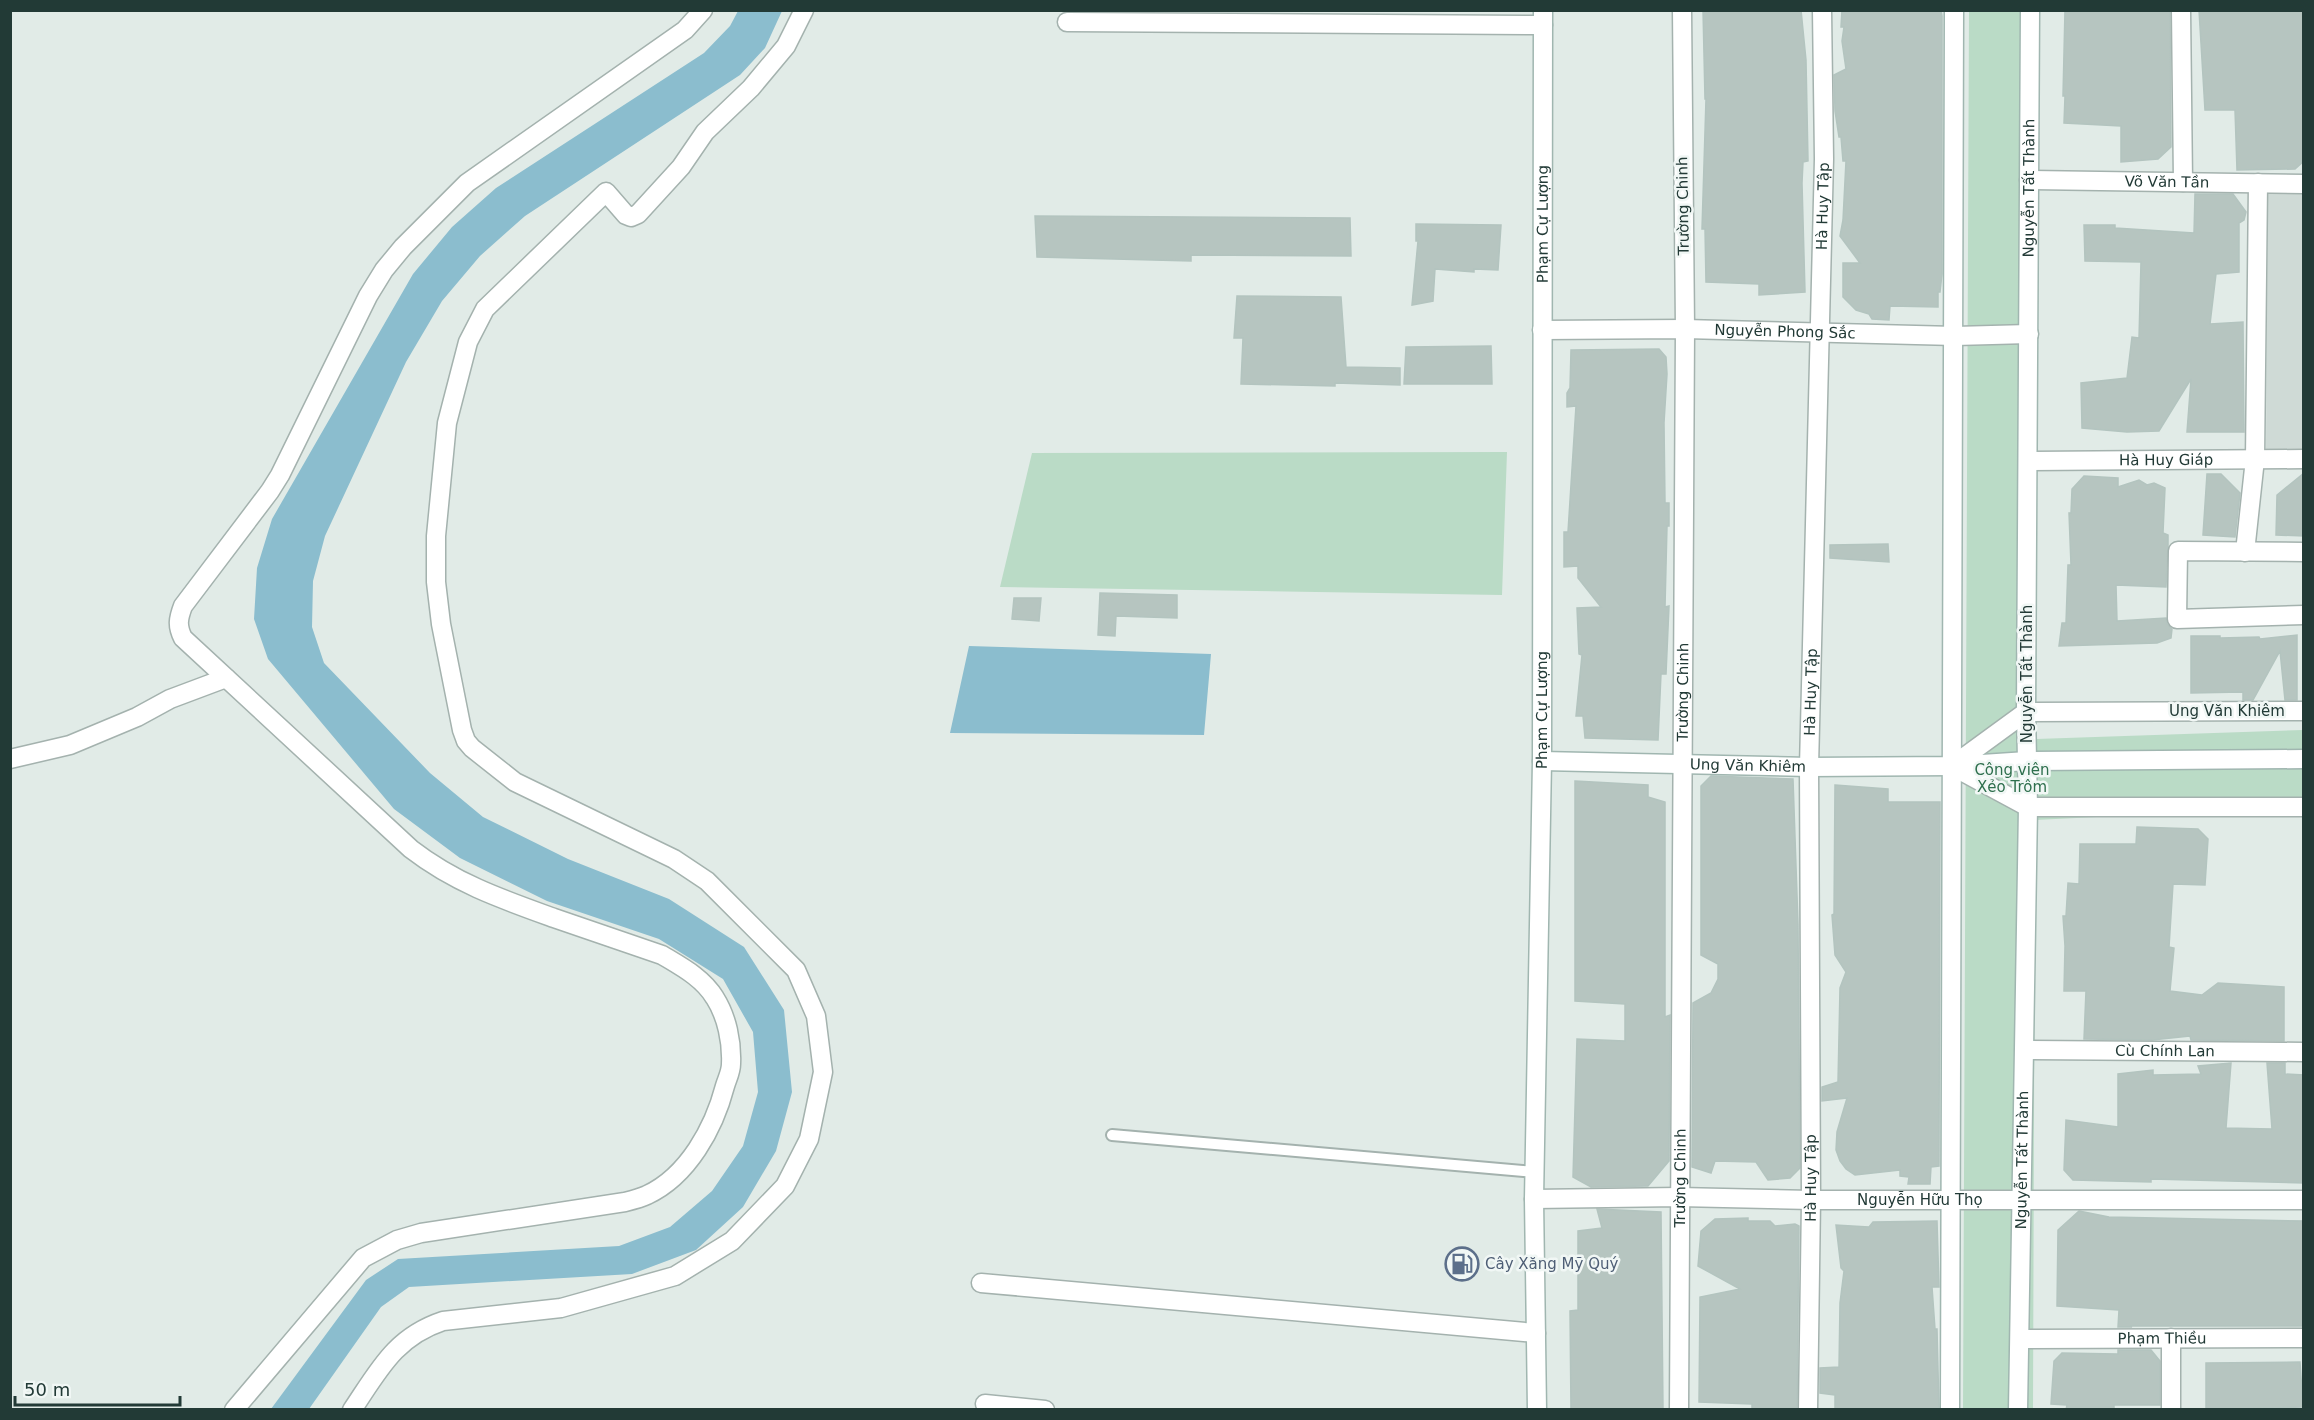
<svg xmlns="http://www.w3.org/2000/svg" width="2314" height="1420" font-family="'DejaVu Sans',sans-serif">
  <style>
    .built { fill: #cfdad6 }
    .green { fill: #badbc6 }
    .water { fill: #8bbdce }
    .building { fill: #b6c5c0; stroke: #b3c4bf; stroke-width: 1.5 }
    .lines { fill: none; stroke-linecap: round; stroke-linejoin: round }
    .lane-casing { stroke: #a4b2ae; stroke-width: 14 }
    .street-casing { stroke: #a4b2ae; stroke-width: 21 }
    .secondary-casing { stroke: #a0b6b0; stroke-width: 21 }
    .lane { stroke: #fff; stroke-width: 10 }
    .street { stroke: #fff; stroke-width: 18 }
    .secondary { stroke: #fff; stroke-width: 18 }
    .labels { text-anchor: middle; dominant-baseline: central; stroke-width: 5; stroke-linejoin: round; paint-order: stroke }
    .street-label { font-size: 15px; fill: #223a36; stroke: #f1f7f5 }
    .park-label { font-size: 15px; fill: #2e6f4d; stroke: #f1f7f5 }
    .service-label { font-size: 15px; fill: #4e5e75; stroke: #f1f7f5; text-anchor: start }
  </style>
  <rect width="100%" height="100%" fill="#e1ebe7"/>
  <!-- built -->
  <path class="built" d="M 2268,192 L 2303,192 L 2303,450 L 2266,450 Z"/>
  <!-- green -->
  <path class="green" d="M 1969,11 L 2039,11 L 2036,739 L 2303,730 L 2303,807 L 2035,820 L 2033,1409 L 1963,1410 Z
    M 1507,452 L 1502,595 L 1000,587 L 1032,453 Z"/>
  <!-- water -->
  <path class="water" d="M 738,11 L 782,11 L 765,48 L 740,75 L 525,216 L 480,256 L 442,301 L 406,362 L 325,536 L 313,581 L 312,627 L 324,663 L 430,773 L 483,817 L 568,859 L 669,899 L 744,947 L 784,1010 L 792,1092 L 776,1151 L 743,1207 L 696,1250 L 632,1274 L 409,1287 L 381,1307 L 309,1409 L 271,1409 L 366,1280 L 398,1259 L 619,1246 L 670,1227 L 712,1191 L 743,1146 L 758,1092 L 753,1032 L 723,979 L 659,939 L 547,901 L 460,858 L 394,809 L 268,659 L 254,619 L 257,568 L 272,519 L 413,274 L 452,227 L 496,188 L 704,53 L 730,26 Z
    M 969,646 L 1211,654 L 1204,735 L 950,733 Z"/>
  <!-- building -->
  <path class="building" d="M 1703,10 L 1801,10 L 1806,60 L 1808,161 L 1803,162 L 1802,183 L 1805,292 L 1759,295 L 1759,284 L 1706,282 L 1705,229 L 1702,229 L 1706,99 L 1705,99 Z
    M 1842,10 L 1941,10 L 1942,16 L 1942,274 L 1940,292 L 1938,292 L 1938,307 L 1890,306 L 1889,320 L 1872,319 L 1869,314 L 1856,310 L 1843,297 L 1843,263 L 1860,263 L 1840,236 L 1843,220 L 1846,161 L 1843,161 L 1841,137 L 1839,137 L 1835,111 L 1834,75 L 1846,69 L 1842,41 L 1844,27 L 1841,27 Z
    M 2065,10 L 2170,10 L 2171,147 L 2158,159 L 2121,162 L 2121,126 L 2064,123 L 2065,96 L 2063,96 Z
    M 2199,10 L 2304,10 L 2304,161 L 2295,169 L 2237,170 L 2235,110 L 2205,110 Z
    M 2195,194 L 2233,194 L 2246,212 L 2244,220 L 2239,223 L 2239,272 L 2216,274 L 2210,324 L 2243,322 L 2244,432 L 2187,432 L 2191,379 L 2159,431 L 2127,432 L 2082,428 L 2081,383 L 2127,378 L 2132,337 L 2139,338 L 2141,262 L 2085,261 L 2084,225 L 2115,225 L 2115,228 L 2194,233 Z
    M 1035,216 L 1350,218 L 1351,256 L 1191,255 L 1191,261 L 1037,257 Z
    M 1416,224 L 1501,225 L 1498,270 L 1474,269 L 1474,272 L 1435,269 L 1433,301 L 1412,305 L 1418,241 L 1416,241 Z
    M 1237,296 L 1341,297 L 1346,367 L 1400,368 L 1400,385 L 1335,383 L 1335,386 L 1241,384 L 1243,338 L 1234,338 Z
    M 1491,346 L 1492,384 L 1404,384 L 1406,347 Z
    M 1659,349 L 1666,357 L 1667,374 L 1664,423 L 1665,503 L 1669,503 L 1669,526 L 1667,526 L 1665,607 L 1669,606 L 1666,674 L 1661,674 L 1658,740 L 1585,738 L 1583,716 L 1576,716 L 1582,655 L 1579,654 L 1577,608 L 1601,607 L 1578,578 L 1578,566 L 1564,567 L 1564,532 L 1568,532 L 1576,406 L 1567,407 L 1567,393 L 1570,388 L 1571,350 Z
    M 2304,473 L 2304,536 L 2276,535 L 2277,495 Z
    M 2207,474 L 2221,474 L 2240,493 L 2235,537 L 2203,535 Z
    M 2084,476 L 2118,478 L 2118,487 L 2139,480 L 2147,485 L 2154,483 L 2165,488 L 2163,533 L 2168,535 L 2168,545 L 2166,587 L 2116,585 L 2117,621 L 2166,618 L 2167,624 L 2172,629 L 2171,638 L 2157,643 L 2059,646 L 2062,623 L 2066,623 L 2068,565 L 2071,565 L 2069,513 L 2071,513 L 2072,489 Z
    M 1888,544 L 1889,562 L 1830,558 L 1830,545 Z
    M 1100,593 L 1177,595 L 1177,618 L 1116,616 L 1115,636 L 1098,635 Z
    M 1014,598 L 1041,598 L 1039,621 L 1012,619 Z
    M 2297,635 L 2297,700 L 2285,700 L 2280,651 L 2253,700 L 2243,700 L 2243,692 L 2191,693 L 2191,636 L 2220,636 L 2220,638 L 2259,637 L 2260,639 Z
    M 1711,776 L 1793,779 L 1798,924 L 1800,1168 L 1790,1178 L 1768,1180 L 1756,1162 L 1715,1161 L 1711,1173 L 1692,1167 L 1693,1003 L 1711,993 L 1718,979 L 1718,964 L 1701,955 L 1701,786 Z
    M 1575,781 L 1648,785 L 1648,797 L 1665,802 L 1665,1017 L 1670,1015 L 1669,1161 L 1648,1186 L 1591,1187 L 1573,1177 L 1577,1039 L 1625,1041 L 1625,1004 L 1575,1001 Z
    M 1835,785 L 1888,789 L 1888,802 L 1940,802 L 1939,1166 L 1931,1167 L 1930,1184 L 1908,1184 L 1909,1177 L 1900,1176 L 1900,1170 L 1855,1175 L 1846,1169 L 1840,1161 L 1836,1150 L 1837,1132 L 1847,1098 L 1822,1101 L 1822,1087 L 1838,1082 L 1840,988 L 1846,972 L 1835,955 L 1832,915 L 1834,914 Z
    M 2137,827 L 2198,829 L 2208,839 L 2205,885 L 2173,884 L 2169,947 L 2174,948 L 2170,991 L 2202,995 L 2218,983 L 2284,987 L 2284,1041 L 2191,1040 L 2190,1036 L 2152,1040 L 2084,1039 L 2086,991 L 2064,991 L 2065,946 L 2063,916 L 2066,916 L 2068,883 L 2079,884 L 2080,844 L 2136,844 Z
    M 2231,1063 L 2226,1128 L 2272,1129 L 2267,1063 L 2285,1063 L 2285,1074 L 2304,1075 L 2304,1183 L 2151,1179 L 2151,1182 L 2073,1180 L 2064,1170 L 2066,1120 L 2118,1127 L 2118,1074 L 2153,1070 L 2153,1075 L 2201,1074 L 2198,1066 Z
    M 1597,1209 L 1661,1212 L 1663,1410 L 1571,1410 L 1570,1311 L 1578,1310 L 1578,1231 L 1602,1228 Z
    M 2079,1211 L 2109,1217 L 2304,1221 L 2304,1326 L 2130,1326 L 2132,1327 L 2118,1327 L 2119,1310 L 2057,1306 L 2058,1230 Z
    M 1748,1218 L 1748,1221 L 1770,1221 L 1775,1226 L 1795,1224 L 1799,1226 L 1797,1410 L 1752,1410 L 1752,1404 L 1699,1402 L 1700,1297 L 1740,1289 L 1698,1266 L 1701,1231 L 1715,1219 Z
    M 1937,1221 L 1939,1287 L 1932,1287 L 1935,1329 L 1937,1329 L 1939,1410 L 1835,1410 L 1835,1395 L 1820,1393 L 1820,1368 L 1839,1367 L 1840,1303 L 1844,1271 L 1841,1268 L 1836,1225 L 1869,1227 L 1873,1222 Z
    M 2118,1350 L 2151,1350 L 2160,1361 L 2160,1405 L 2114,1405 L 2114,1410 L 2066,1410 L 2067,1405 L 2051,1404 L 2054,1361 L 2062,1353 L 2118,1354 Z
    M 2300,1362 L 2303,1407 L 2206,1410 L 2206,1363 Z"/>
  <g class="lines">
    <!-- lane casing -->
    <g class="lane-casing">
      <path id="lane" d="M 1112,1135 L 1535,1172"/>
    </g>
    <!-- street casing -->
    <g class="street-casing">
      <g id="street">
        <path d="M 2181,10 L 2183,182"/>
        <path d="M 1067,22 L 1543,25"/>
        <path id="s1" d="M 2029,180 L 2304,184"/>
        <path id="s2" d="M 1542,330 L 1685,329 L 1955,336 L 2029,334"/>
        <path id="s3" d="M 2028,461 L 2304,459"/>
        <path d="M 2245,552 L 2255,459 L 2258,183"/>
        <path d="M 2304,552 L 2178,551 L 2177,619 L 2304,615"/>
        <path d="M 2304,711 L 2026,712 L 1952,766 L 2028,807 L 2304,807"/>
        <path d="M 10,759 L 70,745 L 137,717 L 170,699 L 226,678"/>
        <path id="s4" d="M 2025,1050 L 2304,1052"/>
        <path id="s5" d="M 1534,1199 L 1679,1197 L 1811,1200 L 2304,1200"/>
        <path d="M 981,1283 C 1166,1298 1351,1318 1536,1333"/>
        <path d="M 2171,1338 L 2171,1410"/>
        <path id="s6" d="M 2020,1339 L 2304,1338"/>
        <path d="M 985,1404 L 1045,1410"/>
        <path d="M 234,1410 L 363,1258 L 397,1240 L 421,1233 L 625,1202 C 633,1200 641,1198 647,1195 C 688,1176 714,1128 725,1086 C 727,1079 731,1072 731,1064 C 732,1042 727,1017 715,998 C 703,978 682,967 662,955 C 626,943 590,930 554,918 C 501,899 455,883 411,849 L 183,638 C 177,626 178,619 183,606 L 270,491 L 280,475 L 368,296 L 384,270 L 403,247 L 467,183 L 685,30 L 703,10"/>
        <path d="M 352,1410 C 379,1370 395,1337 443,1321 L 561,1308 L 675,1276 L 732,1241 L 785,1186 L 809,1139 L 823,1072 L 816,1016 L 796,970 L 707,881 L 674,859 L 515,782 L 472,748 L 466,741 L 462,730 L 441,624 L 436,582 L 436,536 L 447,423 L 468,342 L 485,309 L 606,192 L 626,215 L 631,217 L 638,214 L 681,167 L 705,132 L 751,88 L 786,46 L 804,10"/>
        <path id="s7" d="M 1679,1410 L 1685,329 L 1682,10"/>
        <path id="s8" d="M 1808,1410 L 1811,1200 L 1809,767 L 1824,159 L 1822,10"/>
      </g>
    </g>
    <!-- secondary casing -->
    <g class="secondary-casing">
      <g id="secondary">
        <path id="s9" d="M 1542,761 L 1809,767 L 1952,766 L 2027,761 L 2304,759"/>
        <path id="s10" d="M 1537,1410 L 1534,1199 L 1542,761 L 1543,10"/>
        <path d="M 1950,1410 L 1954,10"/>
        <path id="s11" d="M 2018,1410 L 2028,807 L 2026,712 L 2030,10"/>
      </g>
    </g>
    <!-- lane -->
    <use href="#lane" class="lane"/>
    <!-- street -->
    <use href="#street" class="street"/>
    <!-- secondary -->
    <use href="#secondary" class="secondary"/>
  </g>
  <!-- icons -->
  <defs>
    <g id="fuel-ring" transform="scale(1.725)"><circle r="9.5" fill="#f1f7f5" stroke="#5c6f8a" stroke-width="1.5"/><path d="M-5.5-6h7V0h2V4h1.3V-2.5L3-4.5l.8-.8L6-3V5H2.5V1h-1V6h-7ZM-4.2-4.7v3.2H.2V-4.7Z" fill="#5c6f8a"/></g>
  </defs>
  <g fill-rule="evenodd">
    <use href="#fuel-ring" x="1462" y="1264"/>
  </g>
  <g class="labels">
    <!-- street labels -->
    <g class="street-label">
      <text stroke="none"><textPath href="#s1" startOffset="138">Võ Văn Tần</textPath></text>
      <text stroke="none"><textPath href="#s11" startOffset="1222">Nguyễn Tất Thành</textPath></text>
      <text transform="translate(1683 206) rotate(-91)">Trường Chinh</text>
      <text stroke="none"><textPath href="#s8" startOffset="1204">Hà Huy Tập</textPath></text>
      <text stroke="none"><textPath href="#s10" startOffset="1186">Phạm Cự Lượng</textPath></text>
      <text stroke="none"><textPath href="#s2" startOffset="243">Nguyễn Phong Sắc</textPath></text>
      <text stroke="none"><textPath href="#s3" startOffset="138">Hà Huy Giáp</textPath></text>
      <text transform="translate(2027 674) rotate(-90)">Nguyễn Tất Thành</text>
      <text stroke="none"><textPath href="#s7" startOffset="718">Trường Chinh</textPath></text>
      <text stroke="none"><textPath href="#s8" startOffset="718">Hà Huy Tập</textPath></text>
      <text stroke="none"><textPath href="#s10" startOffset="700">Phạm Cự Lượng</textPath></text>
      <text x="2227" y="711">Ung Văn Khiêm</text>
      <text stroke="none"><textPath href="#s9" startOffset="206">Ung Văn Khiêm</textPath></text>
      <text stroke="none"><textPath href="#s4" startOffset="140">Cù Chính Lan</textPath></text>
      <text stroke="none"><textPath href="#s11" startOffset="250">Nguyễn Tất Thành</textPath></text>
      <text stroke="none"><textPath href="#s7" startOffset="232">Trường Chinh</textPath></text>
      <text stroke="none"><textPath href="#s8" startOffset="232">Hà Huy Tập</textPath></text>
      <text stroke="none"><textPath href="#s5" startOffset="386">Nguyễn Hữu Thọ</textPath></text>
      <text stroke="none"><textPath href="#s6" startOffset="142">Phạm Thiều</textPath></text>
    </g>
    <!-- park labels -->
    <g class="park-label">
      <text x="2012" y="770">Công viên<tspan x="2012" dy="17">Xẻo Trôm</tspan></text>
    </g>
    <!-- service labels -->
    <g class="service-label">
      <text x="1485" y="1264">Cây Xăng Mỹ Quý</text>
    </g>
  </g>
  <!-- border -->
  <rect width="2314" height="1420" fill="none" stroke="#223a36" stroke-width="24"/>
  <!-- scale -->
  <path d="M15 1396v9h165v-9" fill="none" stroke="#223a36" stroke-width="3"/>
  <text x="24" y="1396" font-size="18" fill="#223a36" stroke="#f1f7f5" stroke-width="4.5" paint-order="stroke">50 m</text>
</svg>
